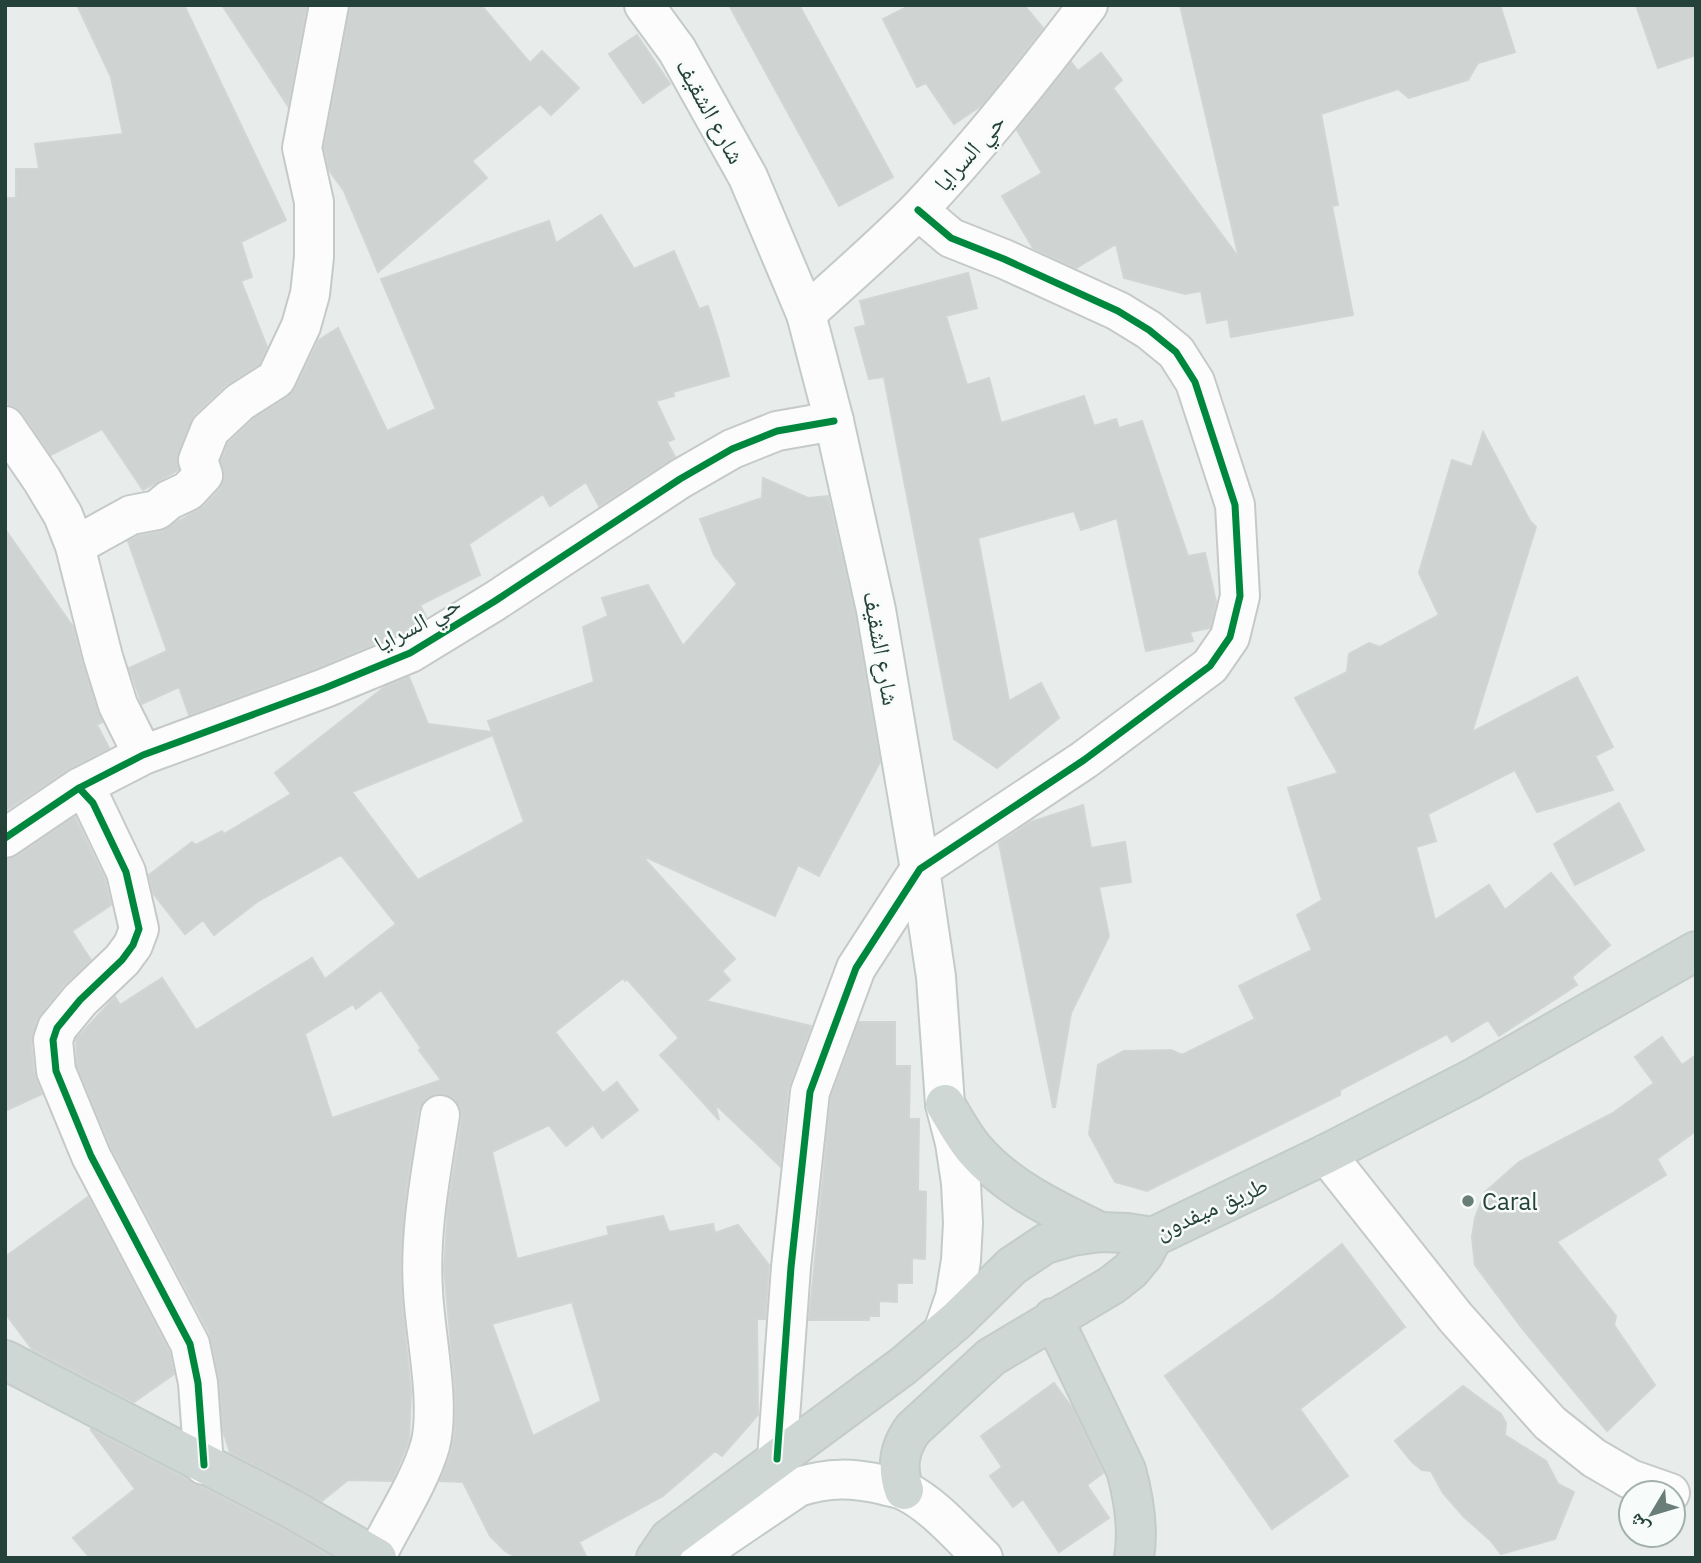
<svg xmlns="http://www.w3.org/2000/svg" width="1701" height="1563" font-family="'IBM Plex Sans','Noto Naskh Arabic',sans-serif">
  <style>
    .building { fill: #cfd4d2; stroke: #d1d6d4; stroke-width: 2; fill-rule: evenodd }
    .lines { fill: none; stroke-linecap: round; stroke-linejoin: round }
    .street-casing { stroke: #c5cac8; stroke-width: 42 }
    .secondary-casing { stroke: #c3cbc8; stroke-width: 42 }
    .primary-casing { stroke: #c3ccc9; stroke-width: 42 }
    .street { stroke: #fcfcfc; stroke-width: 38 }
    .secondary { stroke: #fcfcfc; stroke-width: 38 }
    .primary { stroke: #cfd7d5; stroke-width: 38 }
    .cycleway-casing { stroke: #f7fbf9; stroke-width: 11 }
    .cycleway { stroke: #00873e; stroke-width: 7 }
    .poi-dot { fill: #697e78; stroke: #f7fbf9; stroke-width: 2.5 }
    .labels { text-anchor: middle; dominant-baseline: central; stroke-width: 5; stroke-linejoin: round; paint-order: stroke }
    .street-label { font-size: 24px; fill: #24423a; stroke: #f7fbf9 }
    .poi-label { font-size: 24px; fill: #24423a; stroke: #f7fbf9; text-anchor: start }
  </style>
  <rect width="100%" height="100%" fill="#e8edeb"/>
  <!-- building -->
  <path class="building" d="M 77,5 L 184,5 L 286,220 L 241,242 L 252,277 L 241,281 L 267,347 L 259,364 L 225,386 L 195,414 L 178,452 L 178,470 L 143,490 L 102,429 L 51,455 L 23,414 L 15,407 L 9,405 L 5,395 L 5,198 L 16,198 L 16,169 L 39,169 L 35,144 L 123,134 L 111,77 Z
    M 222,5 L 307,5 L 288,106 Z
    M 350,5 L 481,5 L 530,63 L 542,51 L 579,88 L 551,115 L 540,104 L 472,161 L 487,178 L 378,272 L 344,191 L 329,170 L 324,148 Z
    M 729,5 L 799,5 L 893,177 L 839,206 Z
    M 911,5 L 1024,5 L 1043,28 L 982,105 L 954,124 L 926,83 L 917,87 L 883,19 Z
    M 1180,5 L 1500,5 L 1515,52 L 1478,63 L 1468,80 L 1409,98 L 1398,89 L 1321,114 L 1338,205 L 1332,206 L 1353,315 L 1231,337 L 1228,319 L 1207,323 L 1201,291 L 1185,294 L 1124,278 L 1116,244 L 1076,268 L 1033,248 L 1002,196 L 1042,173 L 1017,130 L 1071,62 L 1078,71 L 1101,53 L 1122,80 L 1113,88 L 1239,258 Z
    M 1636,5 L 1696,5 L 1696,55 L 1658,68 Z
    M 637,35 L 670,84 L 643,103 L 609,54 Z
    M 601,215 L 634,269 L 674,251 L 699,309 L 708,306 L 718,337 L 729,376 L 673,392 L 674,396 L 656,401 L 674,439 L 667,442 L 675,457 L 599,506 L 586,482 L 550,506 L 543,494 L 469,544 L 480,575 L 420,605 L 426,617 L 400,633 L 317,668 L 189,715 L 179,687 L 142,704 L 129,668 L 167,651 L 128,541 L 139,536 L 162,531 L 204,506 L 219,490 L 224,480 L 221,461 L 228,443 L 253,419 L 288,397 L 296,388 L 319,340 L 338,328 L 387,431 L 436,409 L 381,279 L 549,221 L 556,243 Z
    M 968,273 L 977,308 L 946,316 L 967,385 L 989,378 L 1001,423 L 1084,396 L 1094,426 L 1116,419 L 1119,428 L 1142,421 L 1188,556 L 1205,553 L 1216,602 L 1210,628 L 1190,632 L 1193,641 L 1146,651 L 1117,518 L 1081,530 L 1074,511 L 978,538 L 1009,701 L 1041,683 L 1059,718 L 997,768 L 954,739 L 884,377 L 869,379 L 855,328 L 866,325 L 860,301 Z
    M 1483,432 L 1530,521 L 1536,527 L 1472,732 L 1577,677 L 1613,747 L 1595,756 L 1613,790 L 1537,812 L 1515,770 L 1428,814 L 1436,841 L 1416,847 L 1435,920 L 1489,885 L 1505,910 L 1551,873 L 1610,945 L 1572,977 L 1577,985 L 1499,1036 L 1488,1020 L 1452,1042 L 1447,1034 L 1340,1090 L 1340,1095 L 1147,1191 L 1115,1182 L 1089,1134 L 1098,1065 L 1124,1051 L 1171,1050 L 1182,1055 L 1255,1019 L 1239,986 L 1312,950 L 1297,915 L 1322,900 L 1288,788 L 1338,773 L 1295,698 L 1347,672 L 1349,654 L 1369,643 L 1380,647 L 1439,615 L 1419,573 L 1452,460 L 1472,467 Z
    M 763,478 L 808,498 L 828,496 L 855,614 L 880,762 L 819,876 L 798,865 L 775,916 L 641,855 L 735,959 L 722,971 L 730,980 L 706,1001 L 811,1026 L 788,1089 L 780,1166 L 715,1104 L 719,1120 L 660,1055 L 679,1038 L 627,979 L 625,981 L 623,978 L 555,1032 L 603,1093 L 617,1082 L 638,1110 L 602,1138 L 593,1125 L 566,1146 L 549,1125 L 492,1152 L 517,1259 L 609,1235 L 607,1227 L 663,1216 L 669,1232 L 713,1224 L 715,1233 L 738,1225 L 769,1265 L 765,1319 L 757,1319 L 758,1415 L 722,1456 L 715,1451 L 663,1496 L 579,1542 L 587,1558 L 518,1558 L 505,1551 L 490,1536 L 463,1482 L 440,1481 L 451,1453 L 455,1430 L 455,1389 L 444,1269 L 448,1206 L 462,1118 L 460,1107 L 453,1098 L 444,1094 L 433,1094 L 424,1101 L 418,1112 L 405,1200 L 401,1246 L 401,1293 L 411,1392 L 409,1441 L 392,1481 L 348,1480 L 322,1501 L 230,1452 L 223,1431 L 219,1379 L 210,1334 L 111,1147 L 77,1066 L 76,1039 L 115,997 L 120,1005 L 162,978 L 196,1030 L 312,958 L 325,979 L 396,924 L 341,855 L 257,902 L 214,935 L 203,920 L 185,934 L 153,893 L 149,875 L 192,842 L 196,845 L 222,831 L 224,834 L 291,794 L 275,773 L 386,686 L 409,677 L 428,724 L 492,732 L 488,721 L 594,682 L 583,627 L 608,616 L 602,598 L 648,585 L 683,646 L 737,584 L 714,555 L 700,519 L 762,498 ZM 493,735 L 524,822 L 418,880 L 352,792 ZM 381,990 L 421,1048 L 419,1050 L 441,1080 L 332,1118 L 305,1034 L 353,1004 L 356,1009 ZM 572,1302 L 601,1401 L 533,1436 L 492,1324 Z
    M 5,529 L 73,627 L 82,663 L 102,722 L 97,725 L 109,748 L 67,770 L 5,811 Z
    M 1619,803 L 1644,850 L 1575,885 L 1554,844 Z
    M 1083,805 L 1091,848 L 1125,842 L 1131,882 L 1099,887 L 1109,936 L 1071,1013 L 1055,1107 L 1053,1107 L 999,843 L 1031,822 Z
    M 75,817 L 105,879 L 111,905 L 72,931 L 91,960 L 63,986 L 36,1021 L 31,1042 L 34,1073 L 42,1094 L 5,1111 L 5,860 L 17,856 Z
    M 859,1022 L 895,1022 L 895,1066 L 910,1066 L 909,1119 L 919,1119 L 918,1191 L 926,1192 L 925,1259 L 912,1258 L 912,1283 L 897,1283 L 897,1302 L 879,1301 L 879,1316 L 869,1316 L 869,1320 L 809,1320 L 831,1097 Z
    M 1662,1037 L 1682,1065 L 1696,1055 L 1696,1131 L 1657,1159 L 1666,1175 L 1557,1242 L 1616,1316 L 1614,1325 L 1655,1385 L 1607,1431 L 1521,1327 L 1475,1265 L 1472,1237 L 1475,1218 L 1485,1192 L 1519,1162 L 1613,1113 L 1654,1083 L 1635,1057 Z
    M 88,1197 L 169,1351 L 174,1374 L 134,1402 L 32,1349 L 5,1313 L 5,1257 Z
    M 1342,1244 L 1405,1327 L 1300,1409 L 1348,1476 L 1272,1529 L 1165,1376 L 1273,1299 Z
    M 1054,1383 L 1073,1409 L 1103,1473 L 1087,1485 L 1109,1518 L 1059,1552 L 1023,1499 L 1013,1507 L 990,1476 L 1002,1467 L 981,1436 Z
    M 1463,1386 L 1501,1414 L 1506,1423 L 1505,1435 L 1546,1461 L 1558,1484 L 1574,1492 L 1555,1539 L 1501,1554 L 1490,1540 L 1464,1517 L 1443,1493 L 1431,1471 L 1422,1470 L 1412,1462 L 1395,1441 Z
    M 90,1429 L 281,1528 L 333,1558 L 90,1558 L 73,1538 L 135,1489 Z"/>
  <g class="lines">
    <!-- street casing -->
    <g class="street-casing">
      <path id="street" d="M 806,314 C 844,279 884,245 920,208 C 980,144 1035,75 1088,5
        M 5,426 L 42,480 L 63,515 L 75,546 L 103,657 L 118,705 L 143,755
        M 75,546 L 131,515 L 157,510 L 169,500 L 188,491 L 203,475 L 198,460 L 210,430 L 240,402 L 276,379 L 301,326 L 310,294 L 314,257 L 314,202 L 302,148 L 329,5
        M 79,788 L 93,803 L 126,872 L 139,929 L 133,945 L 122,960 L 80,1000 L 57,1028 L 53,1040 L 56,1071 L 91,1156 L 190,1344 L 198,1383 L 204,1465
        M 5,838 L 79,788 L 143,755 L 325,688 L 410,653 L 495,601 L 680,479 L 732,449 L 777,431 L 834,421
        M 1326,1154 L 1456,1318 L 1550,1423 L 1594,1458 L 1630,1479 L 1670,1493
        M 777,1459 L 791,1267 L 810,1092 L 856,968 L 920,869 L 1084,760 L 1210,666 L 1230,637 L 1240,596 L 1235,505 L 1195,382 L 1176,352 L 1149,330 L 1118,311 L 1004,259 L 951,238 L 918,210
        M 376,1557 C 393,1522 419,1483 430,1446 C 441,1405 425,1335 423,1291 C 419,1233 431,1173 440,1115"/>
    </g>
    <!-- secondary casing -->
    <g class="secondary-casing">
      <path id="secondary" d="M 644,5 L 677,50 L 748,177 L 806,314 L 834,421 L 876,610 L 920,869 L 936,977 L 945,1104 L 955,1143 L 961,1183 L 963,1223 L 961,1260 L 955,1297 L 943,1332
        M 693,1558 L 798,1487 C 829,1477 853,1478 884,1485 C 890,1487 899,1488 905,1491 C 934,1505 959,1535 983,1558"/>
    </g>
    <!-- primary casing -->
    <g class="primary-casing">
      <path id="primary" d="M 945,1104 C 954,1119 963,1136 974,1149 C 1007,1188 1055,1210 1100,1232
        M 1053,1318 L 1126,1470 C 1134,1499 1139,1528 1134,1558
        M 5,1360 L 292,1509 L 377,1558
        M 904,1490 C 896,1467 899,1448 913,1429 L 991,1357 L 1112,1285 L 1131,1270 L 1144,1254 L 1153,1237
        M 656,1558 L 669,1539 L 903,1366 L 957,1320 L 1012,1266 L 1045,1244 L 1072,1236 L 1100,1232 L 1127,1233 L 1153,1237 L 1326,1154 L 1472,1079 L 1696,951"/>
    </g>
    <!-- street -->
    <use href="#street" class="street"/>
    <!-- secondary -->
    <use href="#secondary" class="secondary"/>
    <!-- primary -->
    <use href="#primary" class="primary"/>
    <!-- cycleway casing -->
    <g class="cycleway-casing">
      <path id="cycleway" d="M 79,788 L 93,803 L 126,872 L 139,929 L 133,945 L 122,960 L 80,1000 L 57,1028 L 53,1040 L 56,1071 L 91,1156 L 190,1344 L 198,1383 L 204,1465
        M 5,838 L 79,788 L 143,755 L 325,688 L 410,653 L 495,601 L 680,479 L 732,449 L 777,431 L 834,421
        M 777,1459 L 791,1267 L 810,1092 L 856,968 L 920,869 L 1084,760 L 1210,666 L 1230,637 L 1240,596 L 1235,505 L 1195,382 L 1176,352 L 1149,330 L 1118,311 L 1004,259 L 951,238 L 918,210"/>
    </g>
    <!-- cycleway -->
    <use href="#cycleway" class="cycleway"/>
  </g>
  <!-- markers -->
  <circle class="poi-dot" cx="1468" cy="1201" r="7"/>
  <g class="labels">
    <!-- street labels -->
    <g class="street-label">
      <text transform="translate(711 111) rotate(61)">شارع الشقيف</text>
      <text transform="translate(969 152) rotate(-49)">حي السرايا</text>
      <text transform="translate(417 623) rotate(-28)">حي السرايا</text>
      <text transform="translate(882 648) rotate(80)">شارع الشقيف</text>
      <text transform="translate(1211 1207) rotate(-24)">طريق ميفدون</text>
    </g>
    <!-- poi labels -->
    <g class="poi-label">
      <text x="1482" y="1201">Caral</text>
    </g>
  </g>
  <!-- border -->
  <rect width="1701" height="1563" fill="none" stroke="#24423a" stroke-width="14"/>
  <!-- north arrow -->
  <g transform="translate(1652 1514) rotate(232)"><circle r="33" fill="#f7fbf9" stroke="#a3b1ad" stroke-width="2"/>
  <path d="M0-5L12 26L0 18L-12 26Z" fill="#697e78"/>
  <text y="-10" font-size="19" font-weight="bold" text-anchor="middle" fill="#24423a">ش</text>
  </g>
</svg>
